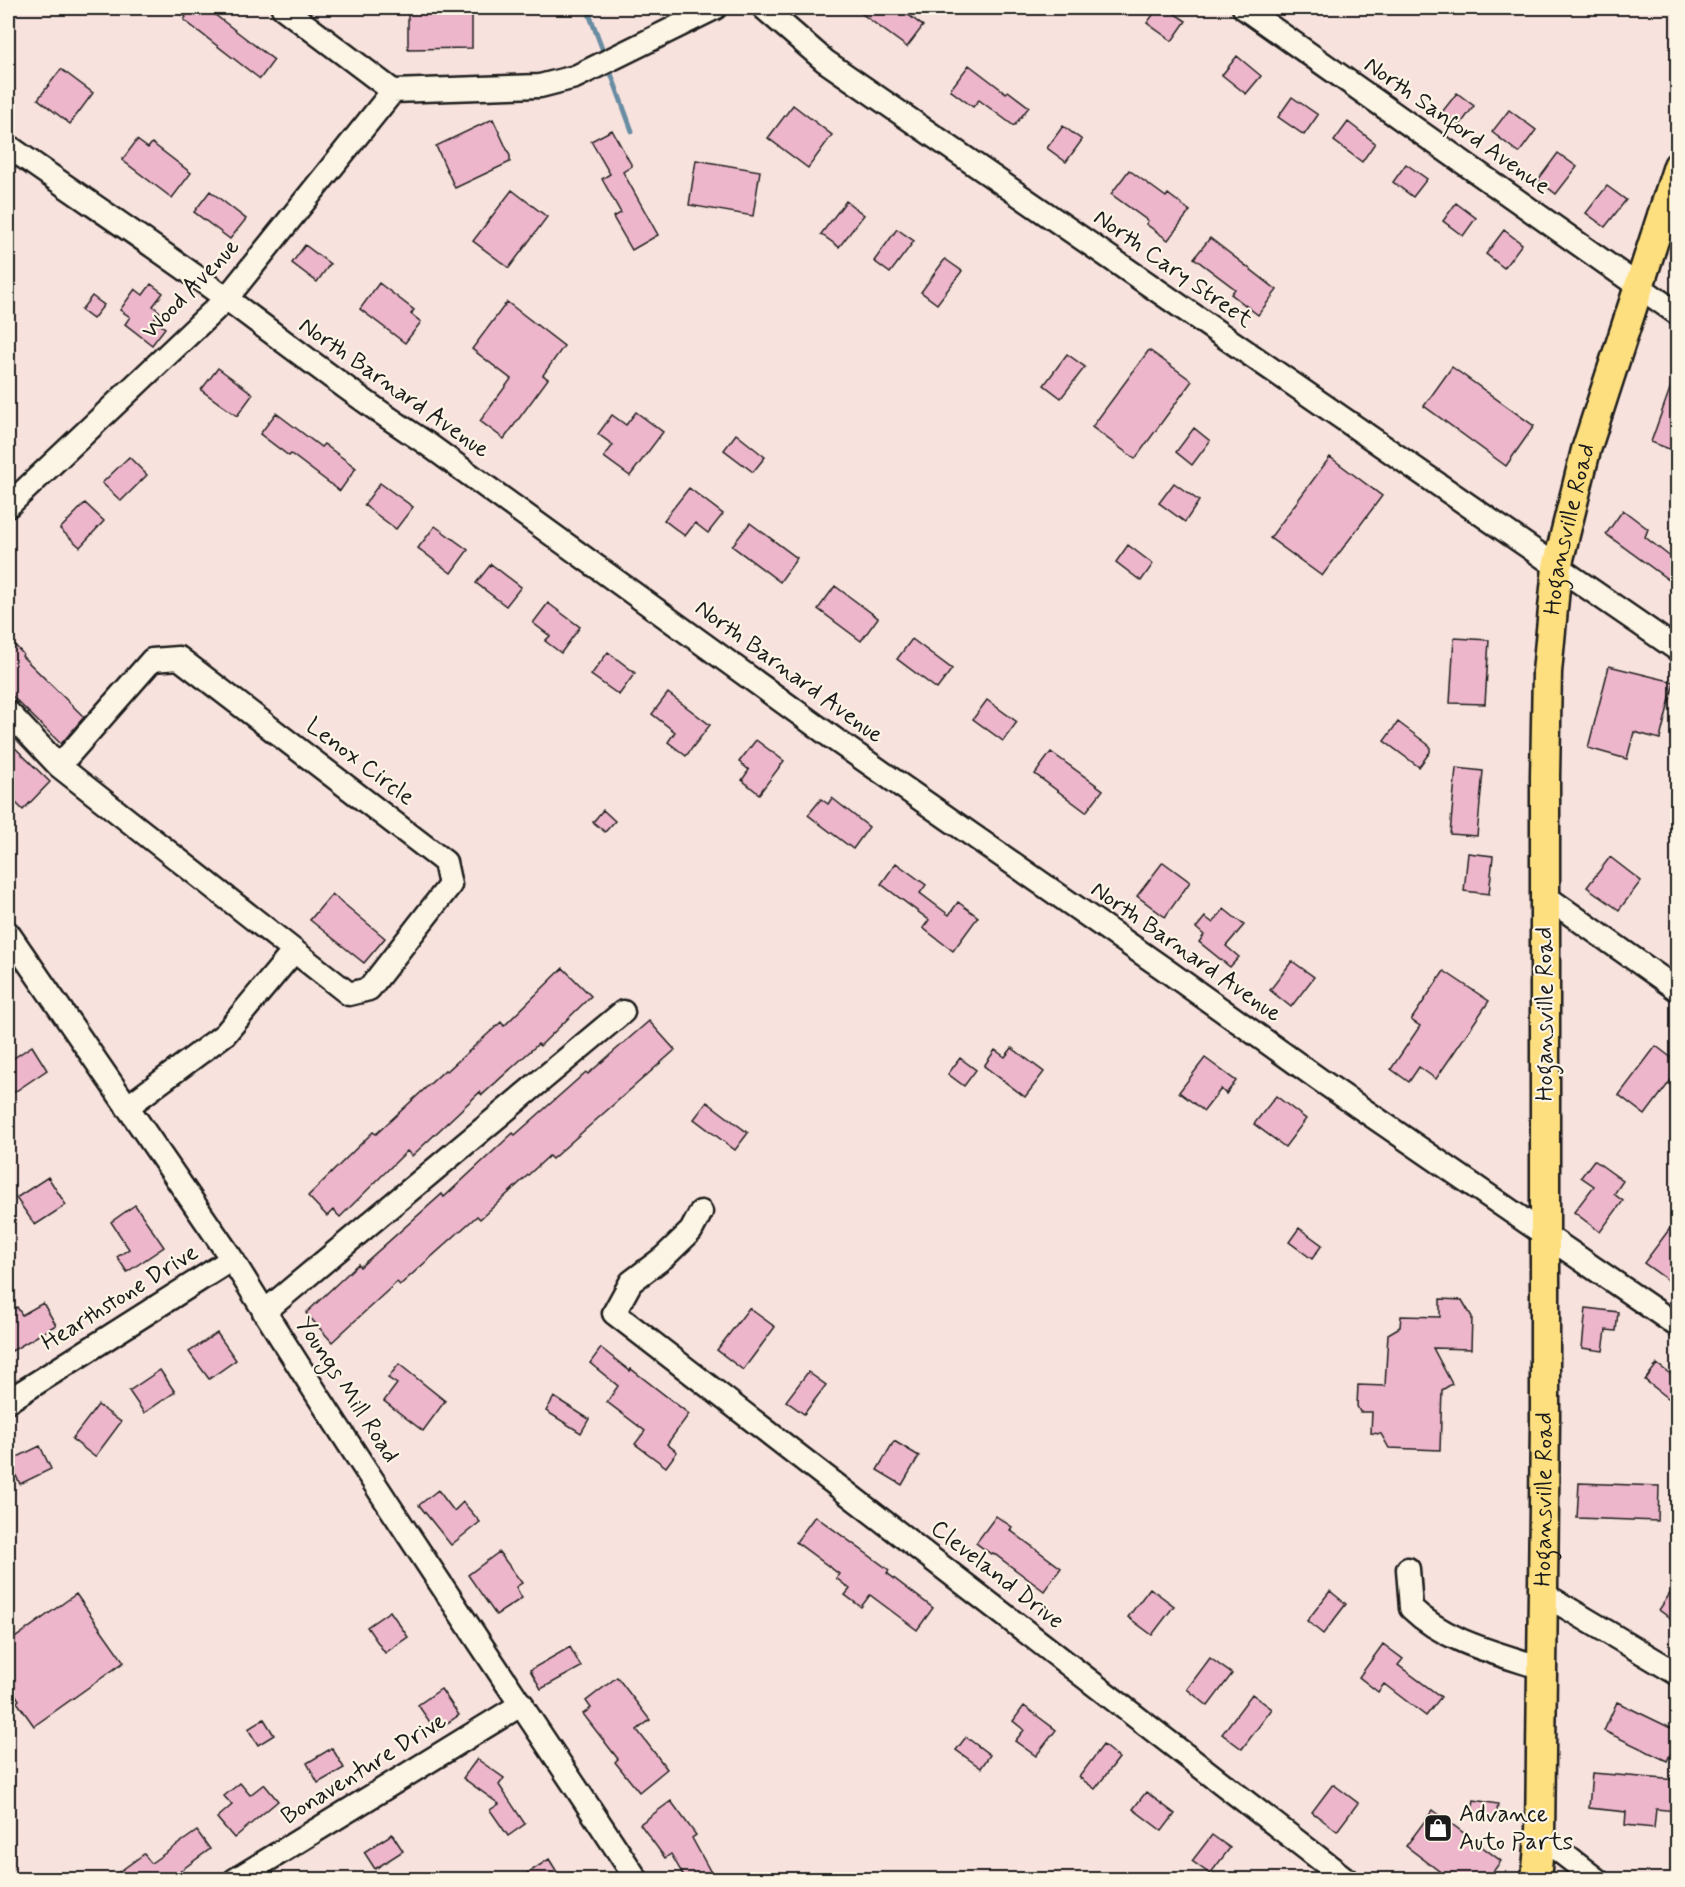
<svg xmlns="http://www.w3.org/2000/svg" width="1685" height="1887" font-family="Mynerve,sans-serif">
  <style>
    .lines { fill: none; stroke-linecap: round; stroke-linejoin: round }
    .stream { stroke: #688ca2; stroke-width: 5 }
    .building { fill: #edb6cb; stroke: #1c1c1c; stroke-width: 1.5 }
    .minor-casing { stroke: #1c1c1c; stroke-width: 27 }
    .major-casing { stroke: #1c1c1c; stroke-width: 33 }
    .minor { stroke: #fcf5e5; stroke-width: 22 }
    .major { stroke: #fedf80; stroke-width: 28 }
    .labels { text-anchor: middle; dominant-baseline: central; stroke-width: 4.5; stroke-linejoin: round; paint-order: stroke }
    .street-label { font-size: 24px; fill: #1c1c1c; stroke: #fcf5e5 }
    .poi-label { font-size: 24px; fill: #1c1c1c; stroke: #fcf5e5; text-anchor: start }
  </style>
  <rect width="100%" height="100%" fill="#f8e2dd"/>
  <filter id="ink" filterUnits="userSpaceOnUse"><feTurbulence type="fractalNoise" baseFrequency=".0167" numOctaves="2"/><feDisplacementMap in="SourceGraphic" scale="12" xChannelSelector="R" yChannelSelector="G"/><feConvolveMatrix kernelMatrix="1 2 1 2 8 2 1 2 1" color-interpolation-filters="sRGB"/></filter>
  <g filter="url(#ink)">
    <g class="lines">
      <!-- stream -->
      <path class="stream" d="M 587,8 L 605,56
        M 609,68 L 632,131"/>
    </g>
    <!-- building -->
    <path class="building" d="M 173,8 L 206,8 L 274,60 L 260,79 L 184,20 L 186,17 Z
      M 408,8 L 472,8 L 472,48 L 408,49 Z
      M 854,8 L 899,8 L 923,26 L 907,47 Z
      M 1158,8 L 1166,8 L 1186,21 L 1172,41 L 1147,23 Z
      M 1237,56 L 1261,76 L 1246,94 L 1222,75 Z
      M 969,65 L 1006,93 L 1008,91 L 1029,107 L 1014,126 L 979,100 L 973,107 L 950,90 Z
      M 61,69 L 93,93 L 70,124 L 38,99 Z
      M 1457,93 L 1474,106 L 1460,125 L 1442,112 Z
      M 1292,97 L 1318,115 L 1304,135 L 1278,117 Z
      M 793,105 L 832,135 L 808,168 L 768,138 Z
      M 1509,110 L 1536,130 L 1519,153 L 1492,132 Z
      M 493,119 L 510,156 L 510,162 L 455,188 L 436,146 Z
      M 1348,122 L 1375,143 L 1362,162 L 1334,141 Z
      M 1063,126 L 1082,140 L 1066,162 L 1047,148 Z
      M 612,130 L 632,166 L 623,172 L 658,235 L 632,250 L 613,217 L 621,213 L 602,179 L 610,174 L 591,141 Z
      M 137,140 L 148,148 L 152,143 L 191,173 L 172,198 L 122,160 Z
      M 1558,153 L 1577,167 L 1556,194 L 1538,180 Z
      M 696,160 L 760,171 L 753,216 L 689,205 Z
      M 1406,164 L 1427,179 L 1413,197 L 1393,182 Z
      M 1129,170 L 1166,197 L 1168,194 L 1190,211 L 1168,240 L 1146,224 L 1148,221 L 1111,194 Z
      M 1607,186 L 1626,200 L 1605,227 L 1586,213 Z
      M 512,190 L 547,217 L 509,268 L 473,241 Z
      M 210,191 L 246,219 L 230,239 L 194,212 Z
      M 846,201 L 864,215 L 839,247 L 821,234 Z
      M 1456,203 L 1476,218 L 1463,236 L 1443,221 Z
      M 897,229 L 914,241 L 890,273 L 874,261 Z
      M 1504,230 L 1522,244 L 1504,268 L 1486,254 Z
      M 1210,238 L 1277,290 L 1258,315 L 1231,294 L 1235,289 L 1194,258 Z
      M 305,245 L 330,264 L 317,282 L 292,263 Z
      M 945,259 L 962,271 L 937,304 L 921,292 Z
      M 379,283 L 414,310 L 411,314 L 421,322 L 405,343 L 360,309 Z
      M 151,284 L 163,293 L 153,306 L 160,312 L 154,320 L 165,328 L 152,345 L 125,324 L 130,317 L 120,310 L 135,289 L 143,295 Z
      M 92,296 L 104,305 L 93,319 L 81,310 Z
      M 507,302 L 564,346 L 543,375 L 548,379 L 504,439 L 480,421 L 511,379 L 472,349 Z
      M 1149,350 L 1192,381 L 1135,459 L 1092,427 Z
      M 1067,354 L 1085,367 L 1061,398 L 1044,385 Z
      M 1452,367 L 1534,426 L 1506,466 L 1424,406 Z
      M 218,368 L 253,394 L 237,416 L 201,390 Z
      M 1676,372 L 1677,373 L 1677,452 L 1651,442 Z
      M 636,412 L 663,432 L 630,476 L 604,457 L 613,445 L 598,434 L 612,415 L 626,425 Z
      M 276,413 L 321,447 L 324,444 L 356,468 L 340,491 L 291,454 L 289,456 L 260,434 Z
      M 1194,428 L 1210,441 L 1192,465 L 1176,452 Z
      M 736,434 L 765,457 L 753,472 L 724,450 Z
      M 129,457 L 147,475 L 121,501 L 102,483 Z
      M 1330,457 L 1382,496 L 1322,576 L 1270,538 Z
      M 380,483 L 413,507 L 396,529 L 364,505 Z
      M 1174,483 L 1199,501 L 1185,522 L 1159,503 Z
      M 689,488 L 723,514 L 708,533 L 695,523 L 685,536 L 664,520 Z
      M 85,503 L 104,521 L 80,547 L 60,529 Z
      M 1623,510 L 1648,529 L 1645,537 L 1677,562 L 1677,586 L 1606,534 Z
      M 750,523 L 797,558 L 780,582 L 732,546 Z
      M 435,526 L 468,550 L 451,573 L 418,548 Z
      M 1128,545 L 1153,564 L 1141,581 L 1116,562 Z
      M 491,564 L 521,587 L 506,606 L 476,583 Z
      M 835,586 L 878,618 L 861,641 L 818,609 Z
      M 548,603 L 580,627 L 561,653 L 545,641 L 550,636 L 533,623 Z
      M 8,638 L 23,654 L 22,656 L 84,717 L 61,744 L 8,692 Z
      M 1454,638 L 1489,640 L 1485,704 L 1450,703 Z
      M 912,639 L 952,669 L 937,689 L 897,659 Z
      M 608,652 L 635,673 L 619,695 L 591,675 Z
      M 1609,666 L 1674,682 L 1660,739 L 1634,732 L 1627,759 L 1588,748 Z
      M 668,693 L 710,725 L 686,756 L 668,742 L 675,732 L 652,714 Z
      M 987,700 L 1017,722 L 1003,741 L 973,719 Z
      M 1398,722 L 1430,746 L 1430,752 L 1419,767 L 1384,741 Z
      M 756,740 L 784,761 L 759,794 L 742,780 L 749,770 L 739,762 Z
      M 8,741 L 50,782 L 23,810 L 8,795 Z
      M 1051,752 L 1103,790 L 1086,812 L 1035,774 Z
      M 1456,768 L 1483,771 L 1477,836 L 1450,834 Z
      M 832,798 L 869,827 L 853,849 L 808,815 L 821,799 L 828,804 Z
      M 603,810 L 615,821 L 605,832 L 593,822 Z
      M 1468,853 L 1493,856 L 1489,894 L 1464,891 Z
      M 1610,857 L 1641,881 L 1619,910 L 1587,887 Z
      M 1163,862 L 1190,882 L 1165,917 L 1137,896 Z
      M 896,863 L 926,885 L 920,893 L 949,915 L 958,902 L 978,917 L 953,951 L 923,928 L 929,920 L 881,884 Z
      M 332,894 L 385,938 L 364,963 L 310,920 Z
      M 1224,909 L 1244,925 L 1226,946 L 1239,957 L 1230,967 L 1199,942 L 1204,935 L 1196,928 L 1205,917 L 1213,923 Z
      M 1292,961 L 1314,977 L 1291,1007 L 1270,990 Z
      M 563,968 L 591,996 L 540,1046 L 538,1044 L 482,1095 L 480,1092 L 412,1156 L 407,1151 L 340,1217 L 333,1210 L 327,1216 L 308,1196 L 373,1132 L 376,1134 L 445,1070 L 447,1071 L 501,1022 L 504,1026 Z
      M 1444,971 L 1489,1001 L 1436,1079 L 1419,1067 L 1409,1082 L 1391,1069 L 1420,1026 L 1411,1020 Z
      M 649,1021 L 675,1050 L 552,1159 L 549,1156 L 480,1219 L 477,1216 L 400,1285 L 397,1282 L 332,1342 L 306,1313 L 358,1264 L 360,1267 L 442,1194 L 444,1197 L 513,1133 L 515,1135 L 586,1072 L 588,1074 Z
      M 32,1046 L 47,1070 L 13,1093 L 8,1084 L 8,1062 Z
      M 1656,1046 L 1677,1062 L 1677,1072 L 1645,1115 L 1619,1095 Z
      M 1012,1048 L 1044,1072 L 1025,1097 L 984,1066 L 995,1050 L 1005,1057 Z
      M 960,1058 L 976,1070 L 964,1086 L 948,1074 Z
      M 1205,1058 L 1236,1081 L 1226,1094 L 1221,1089 L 1204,1111 L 1179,1092 Z
      M 1276,1096 L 1306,1119 L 1285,1147 L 1254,1124 Z
      M 707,1102 L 748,1133 L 735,1150 L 694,1119 Z
      M 1594,1160 L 1623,1181 L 1614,1194 L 1623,1201 L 1600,1232 L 1574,1212 L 1594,1186 L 1581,1177 Z
      M 48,1177 L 66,1205 L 35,1225 L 16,1198 Z
      M 135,1205 L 164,1247 L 127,1272 L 117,1257 L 129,1249 L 111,1222 Z
      M 1677,1219 L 1677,1269 L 1669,1281 L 1644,1263 Z
      M 1299,1228 L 1322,1245 L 1312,1259 L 1289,1242 Z
      M 1440,1299 L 1462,1300 L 1472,1317 L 1471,1349 L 1433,1348 L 1452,1384 L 1442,1390 L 1440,1450 L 1389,1448 L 1381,1434 L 1371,1433 L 1372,1412 L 1360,1412 L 1357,1406 L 1358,1385 L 1385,1386 L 1388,1334 L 1400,1327 L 1401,1316 L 1440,1317 Z
      M 43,1303 L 56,1325 L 12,1351 L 8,1344 L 8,1313 L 17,1307 L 22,1315 Z
      M 749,1308 L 775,1327 L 743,1370 L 717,1350 Z
      M 1586,1308 L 1618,1312 L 1616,1331 L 1606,1330 L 1603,1351 L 1582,1348 Z
      M 217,1333 L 236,1360 L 209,1379 L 189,1352 Z
      M 601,1348 L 630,1371 L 631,1369 L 689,1414 L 667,1444 L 677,1452 L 666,1467 L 635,1444 L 645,1431 L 607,1402 L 618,1386 L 590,1363 Z
      M 399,1364 L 445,1401 L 423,1431 L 384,1401 L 397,1384 L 388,1378 Z
      M 1657,1364 L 1677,1379 L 1677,1394 L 1672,1401 L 1645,1380 Z
      M 160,1370 L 175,1392 L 144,1413 L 129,1391 Z
      M 808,1372 L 826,1385 L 804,1414 L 786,1401 Z
      M 554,1397 L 589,1419 L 581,1433 L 546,1411 Z
      M 98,1405 L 121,1422 L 95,1457 L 72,1439 Z
      M 894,1441 L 919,1456 L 902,1485 L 877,1470 Z
      M 40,1446 L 51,1469 L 20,1484 L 9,1461 Z
      M 1579,1483 L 1659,1486 L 1658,1521 L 1577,1518 Z
      M 438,1490 L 454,1511 L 463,1502 L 480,1522 L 451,1545 L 419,1505 Z
      M 815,1516 L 889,1570 L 887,1573 L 933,1608 L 917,1630 L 870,1595 L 861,1607 L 845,1595 L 850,1589 L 836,1578 L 839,1574 L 796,1542 Z
      M 996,1516 L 1012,1527 L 1010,1530 L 1061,1568 L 1044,1591 L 993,1553 L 991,1554 L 976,1543 Z
      M 499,1552 L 522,1583 L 516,1587 L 522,1598 L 496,1615 L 468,1575 Z
      M 1677,1583 L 1677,1623 L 1659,1610 Z
      M 1150,1588 L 1174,1606 L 1152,1635 L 1128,1617 Z
      M 1330,1591 L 1346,1604 L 1323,1634 L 1307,1621 Z
      M 76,1594 L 124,1662 L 34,1726 L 17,1702 L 19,1700 L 8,1683 L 8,1643 Z
      M 390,1611 L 408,1637 L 385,1653 L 367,1627 Z
      M 1383,1644 L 1403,1659 L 1398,1665 L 1441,1697 L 1426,1716 L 1384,1684 L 1378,1692 L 1359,1677 Z
      M 570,1647 L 581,1667 L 541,1689 L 530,1670 Z
      M 1210,1658 L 1232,1674 L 1208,1706 L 1187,1689 Z
      M 617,1677 L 650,1720 L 637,1730 L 667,1769 L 639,1792 L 615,1762 L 618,1759 L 583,1714 L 591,1708 L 586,1701 Z
      M 441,1689 L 459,1715 L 436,1731 L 418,1705 Z
      M 1252,1694 L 1272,1709 L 1242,1749 L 1222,1734 Z
      M 1617,1702 L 1677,1731 L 1677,1740 L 1667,1761 L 1604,1731 Z
      M 1024,1706 L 1056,1730 L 1036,1756 L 1015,1741 L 1024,1730 L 1013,1721 Z
      M 264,1719 L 274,1735 L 258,1745 L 248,1729 Z
      M 966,1737 L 990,1755 L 981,1768 L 956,1750 Z
      M 1103,1745 L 1119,1758 L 1095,1789 L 1079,1777 Z
      M 332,1748 L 344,1768 L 318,1783 L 307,1763 Z
      M 477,1759 L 504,1778 L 499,1785 L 525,1824 L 508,1836 L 490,1810 L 499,1804 L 463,1778 Z
      M 1592,1773 L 1677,1780 L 1676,1811 L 1656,1809 L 1654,1828 L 1625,1825 L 1626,1812 L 1589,1808 Z
      M 240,1783 L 250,1795 L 264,1784 L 278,1801 L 234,1838 L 217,1818 L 232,1805 L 224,1796 Z
      M 1333,1784 L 1358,1803 L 1337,1831 L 1312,1812 Z
      M 1146,1792 L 1175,1814 L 1162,1831 L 1133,1809 Z
      M 1474,1800 L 1498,1804 L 1496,1819 L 1471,1815 Z
      M 671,1801 L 696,1835 L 692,1838 L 715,1880 L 686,1880 L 671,1854 L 665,1858 L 640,1824 Z
      M 1433,1810 L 1501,1861 L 1487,1880 L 1451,1880 L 1406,1846 Z
      M 197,1831 L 210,1849 L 168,1880 L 108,1880 L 144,1854 L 151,1863 Z
      M 392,1834 L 403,1851 L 375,1869 L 364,1852 Z
      M 1212,1835 L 1230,1848 L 1210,1874 L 1192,1861 Z
      M 549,1859 L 562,1880 L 517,1880 Z"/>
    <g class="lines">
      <!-- minor casing -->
      <g class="minor-casing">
        <path id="minor" d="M 283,8 L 393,91 L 540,86 L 575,77 L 715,8
          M 764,8 L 825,61 L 1678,650
          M 1244,8 L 1678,314
          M 8,146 C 80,197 155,246 227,299 C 293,348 357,398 426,443 L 837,741 L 1163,968 L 1320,1080 L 1678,1326
          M 8,506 L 226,299 L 393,91
          M 8,712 L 59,766 L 349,994 L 369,989 L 450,885 L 445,862 L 179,658 L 152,660 L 59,766
          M 1545,896 L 1678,990
          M 8,933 L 232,1259 C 361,1469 501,1673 637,1880
          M 127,1107 L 225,1034 L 294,951
          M 701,1212 L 691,1231 L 664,1257 L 631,1282 L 614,1313 L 1347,1880
          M 264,1312 L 623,1012
          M 8,1401 L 232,1259
          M 1408,1569 L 1411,1608 C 1446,1642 1497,1653 1542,1668
          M 1542,1593 L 1678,1674
          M 1540,1836 L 1597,1880
          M 235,1880 L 522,1704"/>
      </g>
      <!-- major casing -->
      <g class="major-casing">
        <g id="major">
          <path id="s1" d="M 1536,1880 L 1540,1836 L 1545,1422 L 1545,776 L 1547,672 L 1557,567 L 1586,450 L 1678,166"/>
        </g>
      </g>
      <!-- minor -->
      <use href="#minor" class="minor"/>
      <!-- major -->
      <use href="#major" class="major"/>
    </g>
  </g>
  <!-- icons -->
  <defs>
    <g id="shop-square" transform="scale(1.5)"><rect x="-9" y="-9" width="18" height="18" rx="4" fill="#1c1c1c" stroke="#fcf5e5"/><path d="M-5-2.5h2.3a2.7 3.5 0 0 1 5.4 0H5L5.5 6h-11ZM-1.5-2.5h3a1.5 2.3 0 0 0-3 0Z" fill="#fff"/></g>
  </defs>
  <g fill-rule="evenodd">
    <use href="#shop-square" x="1438" y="1828"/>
  </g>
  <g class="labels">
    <!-- street labels -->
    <g class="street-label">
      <text transform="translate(1457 126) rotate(35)">North Sanford Avenue</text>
      <text transform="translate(1173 269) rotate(35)">North Cary Street</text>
      <text transform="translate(191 289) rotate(-46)">Wood Avenue</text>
      <text transform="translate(394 388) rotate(35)">North Barnard Avenue</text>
      <text stroke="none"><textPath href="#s1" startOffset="1353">Hogansville Road</textPath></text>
      <text transform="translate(789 672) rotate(36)">North Barnard Avenue</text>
      <text transform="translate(360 762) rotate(37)">Lenox Circle</text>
      <text transform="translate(1186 952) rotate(35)">North Barnard Avenue</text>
      <text transform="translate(1545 1014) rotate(-90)">Hogansville Road</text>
      <text transform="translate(120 1298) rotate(-32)">Hearthstone Drive</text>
      <text transform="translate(347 1390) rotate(57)">Youngs Mill Road</text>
      <text stroke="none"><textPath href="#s1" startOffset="381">Hogansville Road</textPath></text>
      <text transform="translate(997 1575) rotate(38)">Cleveland Drive</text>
      <text transform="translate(364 1769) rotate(-32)">Bonaventure Drive</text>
    </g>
    <!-- poi labels -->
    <g class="poi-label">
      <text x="1459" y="1814">Advance<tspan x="1459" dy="28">Auto Parts</tspan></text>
    </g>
  </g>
  <!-- margin -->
  <rect width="1685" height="1887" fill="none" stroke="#fcf5e5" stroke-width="30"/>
  <rect x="15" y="15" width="1655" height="1857" fill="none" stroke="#1c1c1c" stroke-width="2" filter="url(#ink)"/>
</svg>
